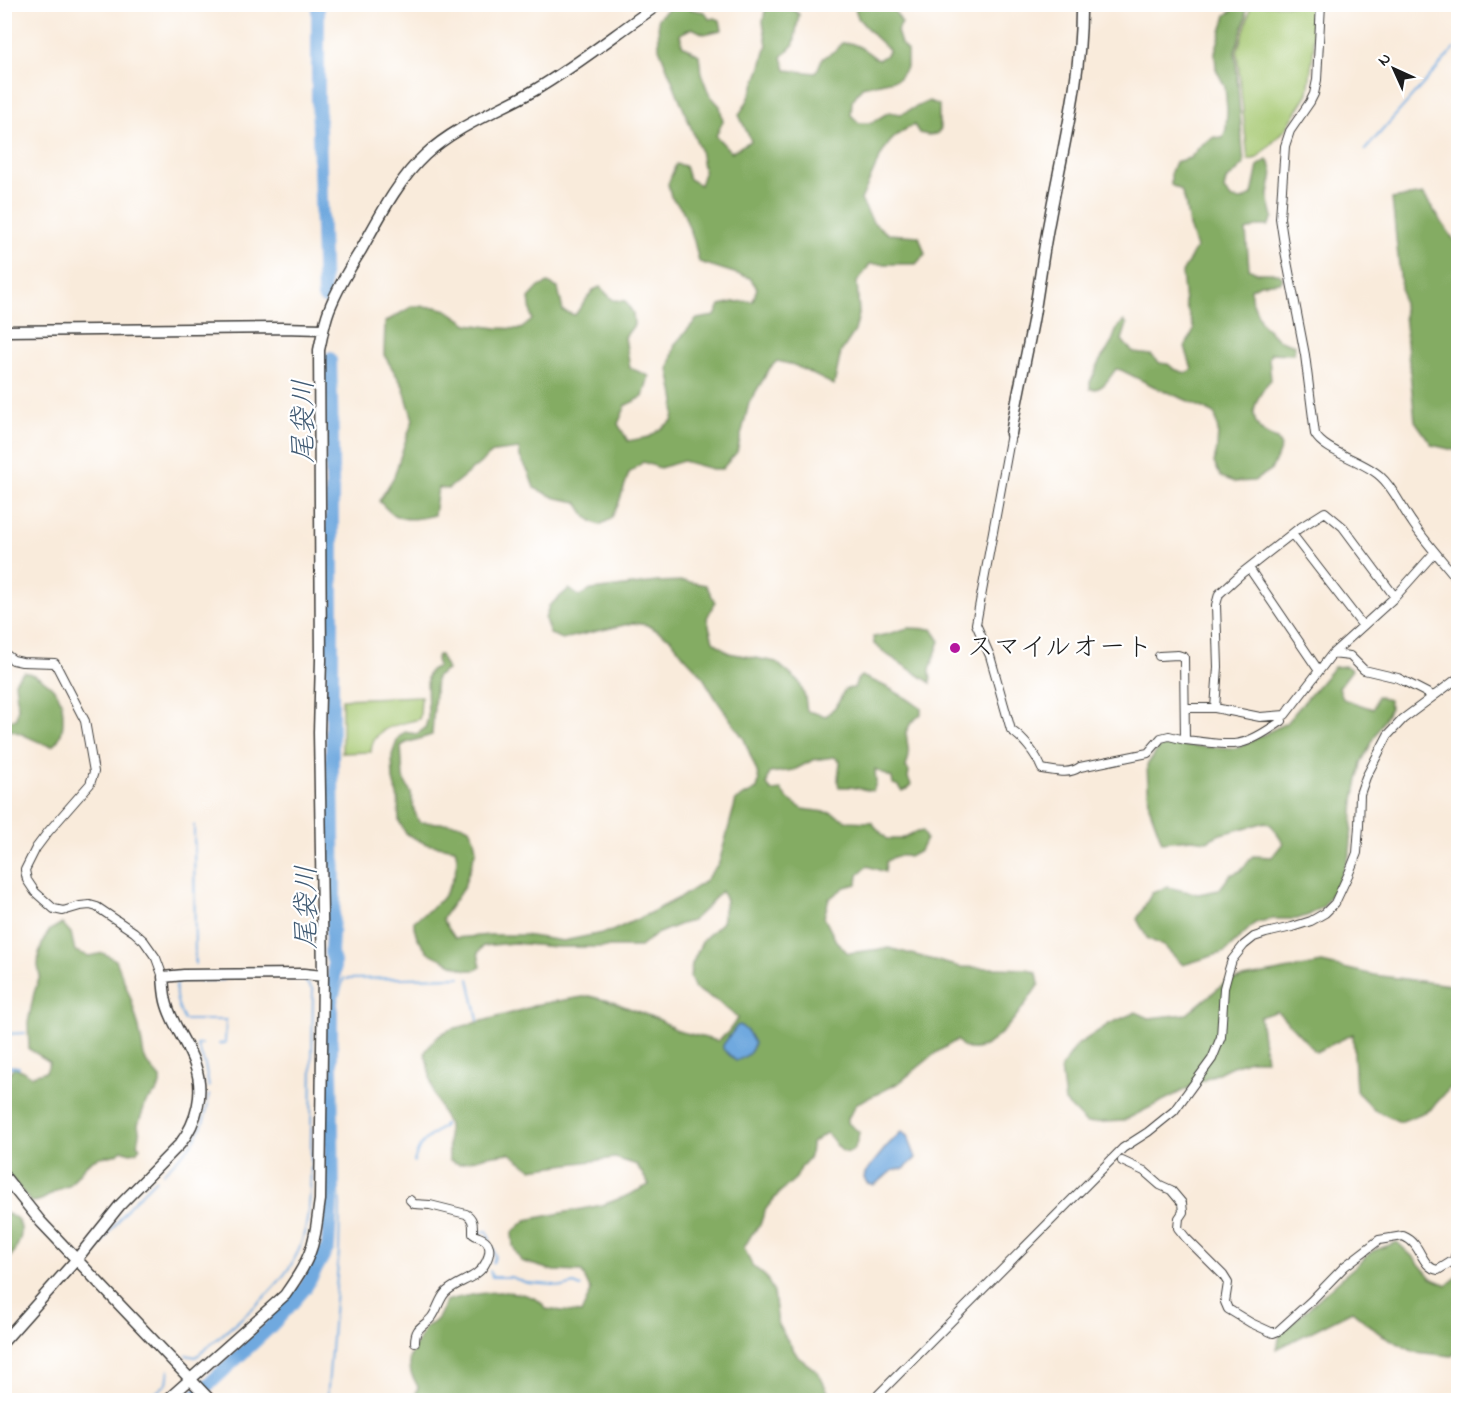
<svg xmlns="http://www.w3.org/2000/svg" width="1463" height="1405" font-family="'Indie Flower','Klee One',sans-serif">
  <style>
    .green { fill: #a6c871; stroke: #617246; stroke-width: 1.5 }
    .forest { fill: #84ac63; stroke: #506440; stroke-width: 1.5 }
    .water { fill: #6fa9df; stroke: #46627e; stroke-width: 1.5 }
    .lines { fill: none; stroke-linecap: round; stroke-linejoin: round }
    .stream { stroke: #6fa9df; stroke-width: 2 }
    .river { stroke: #6fa9df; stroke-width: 14 }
    .street-casing { stroke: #3d3b39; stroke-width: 10 }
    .secondary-casing { stroke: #3d3b39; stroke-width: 13 }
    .street { stroke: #fff; stroke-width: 8 }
    .secondary { stroke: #fff; stroke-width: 10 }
    .poi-dot { fill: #b5179e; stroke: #fff; stroke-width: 2 }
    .labels { text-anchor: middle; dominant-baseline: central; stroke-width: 4.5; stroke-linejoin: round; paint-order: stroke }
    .poi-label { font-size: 27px; fill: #1c1c1c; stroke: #fff; text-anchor: start }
    .water-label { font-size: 28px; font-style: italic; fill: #415b74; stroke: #fff }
  </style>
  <rect width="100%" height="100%" fill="#fff"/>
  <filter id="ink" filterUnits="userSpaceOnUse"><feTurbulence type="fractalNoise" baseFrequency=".0167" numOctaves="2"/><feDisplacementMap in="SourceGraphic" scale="12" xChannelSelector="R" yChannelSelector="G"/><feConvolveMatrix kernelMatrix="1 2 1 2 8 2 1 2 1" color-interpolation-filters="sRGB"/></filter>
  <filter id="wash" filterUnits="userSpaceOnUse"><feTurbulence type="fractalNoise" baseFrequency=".008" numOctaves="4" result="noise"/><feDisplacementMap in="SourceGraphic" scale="24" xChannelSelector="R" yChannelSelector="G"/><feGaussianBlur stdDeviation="1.35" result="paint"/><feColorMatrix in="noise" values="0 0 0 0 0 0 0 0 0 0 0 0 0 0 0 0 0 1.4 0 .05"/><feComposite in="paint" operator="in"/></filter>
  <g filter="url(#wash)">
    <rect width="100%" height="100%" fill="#f9ebdb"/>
    <!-- green -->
    <path class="green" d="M 1250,5 L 1309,5 L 1314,46 L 1308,93 L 1286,129 L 1257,158 L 1248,160 L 1237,52 C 1241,36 1250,20 1250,5 Z
      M 421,696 L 420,716 L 419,719 C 399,725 372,726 371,752 L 342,753 L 342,699 Z"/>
    <!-- forest -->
    <path class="forest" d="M 691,5 L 689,9 L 705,12 L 709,19 L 715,18 L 720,20 L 722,30 L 704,34 L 692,28 L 680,34 L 682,45 L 699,55 L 701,73 L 709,94 L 720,106 L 723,121 L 716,136 L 731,152 L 751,141 L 739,115 L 748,100 L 760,70 L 767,45 L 763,22 L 766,5 L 787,5 L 799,14 L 794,44 L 782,57 L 786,70 L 816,73 L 822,59 L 837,49 L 842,43 C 856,41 867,52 878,60 L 885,56 L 889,50 L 874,36 L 858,18 L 854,5 L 890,4 L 892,6 L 902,23 L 897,31 L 901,44 L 907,51 L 907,67 L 898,79 L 862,87 L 852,101 L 851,115 L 859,123 L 871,123 L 889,112 L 901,114 L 929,101 L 939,105 L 939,122 L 941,129 L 937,134 L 928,135 L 919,133 L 914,125 C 905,129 896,135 890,142 C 879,154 868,185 861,200 L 873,222 L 888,234 L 919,236 L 925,254 L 916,264 L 870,264 L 857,282 L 859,314 L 855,331 L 841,352 L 834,385 L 794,365 L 777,361 L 770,368 L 749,403 L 737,452 L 722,469 L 712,469 L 683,461 L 660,468 L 643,462 L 629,473 L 618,505 L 611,519 L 600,525 C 587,520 584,514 577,502 L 556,498 L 534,488 L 529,473 L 520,457 L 519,449 L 494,452 L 448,489 L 438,488 L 434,515 C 422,519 405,521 394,515 C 389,512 383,505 379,501 L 394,477 L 404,445 L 413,420 L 403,386 L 384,355 L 385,322 L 413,306 L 436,307 L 447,310 L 468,324 L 497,328 L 521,329 L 532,320 L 529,298 L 539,287 L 548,283 L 558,288 L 563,311 L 575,315 L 593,290 L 600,287 L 613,300 L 625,301 L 633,313 L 634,325 L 625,337 L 630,368 L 649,376 L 643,397 L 626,405 L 618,424 L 628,441 L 649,437 L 673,420 L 675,401 L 669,369 L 675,344 L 697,319 L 715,316 L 720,305 L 733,302 L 753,301 L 757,288 L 750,278 L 699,262 L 694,241 L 682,209 L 671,197 L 668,184 L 676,164 L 685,166 L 689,179 L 700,185 L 704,173 L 700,150 L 659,48 L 658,18 L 673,5 Z
      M 1232,5 L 1246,5 L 1246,18 L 1235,51 L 1244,164 L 1233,175 L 1226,180 L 1224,190 L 1232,199 L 1242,200 L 1252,195 L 1258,166 L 1267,160 C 1279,175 1268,183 1269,198 C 1269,204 1272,211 1273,217 L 1268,226 L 1258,226 L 1246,231 L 1249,268 L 1257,273 L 1278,273 L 1283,278 L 1281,282 L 1260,284 L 1251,289 L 1251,298 L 1261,322 L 1277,339 L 1295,345 L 1294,352 L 1292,354 L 1271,353 L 1269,358 L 1271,380 C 1266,384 1264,389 1260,395 C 1248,414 1255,433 1277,439 L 1281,447 L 1276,460 L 1271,470 L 1254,481 L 1235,482 L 1221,477 L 1214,463 L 1217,448 L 1218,431 L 1215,414 L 1186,400 L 1157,388 L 1121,370 L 1116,369 C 1108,379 1104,390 1090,389 L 1090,382 C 1095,375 1095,371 1098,364 C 1101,357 1106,353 1109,347 C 1116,336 1113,330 1124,321 L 1127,324 L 1122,340 L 1127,346 L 1135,353 L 1151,355 L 1160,363 L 1168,364 L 1174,369 L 1186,373 L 1192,369 L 1185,347 L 1194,330 L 1185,303 L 1182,273 L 1196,248 L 1189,226 L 1185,201 L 1181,190 L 1171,185 L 1171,172 L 1175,162 L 1190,158 L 1201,145 L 1214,137 L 1223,138 L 1226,129 L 1227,109 L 1225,87 L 1216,69 L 1215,52 L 1226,15 L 1232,11 L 1233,8 Z
      M 1423,194 L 1458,246 L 1458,451 L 1432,445 L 1415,421 L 1392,199 Z
      M 684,581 L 706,585 L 715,602 L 707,618 L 713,641 L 729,653 L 776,662 L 799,682 L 805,697 L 807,711 L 826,716 L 837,705 L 845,689 L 854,688 L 857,680 L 861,676 C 883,684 903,695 921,708 L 921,714 L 911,723 L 906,732 L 909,756 L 906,767 L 909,771 L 908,778 L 911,784 L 908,789 L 902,791 L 899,786 L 893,784 L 892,778 L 875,769 L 876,783 L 873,791 L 850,787 L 839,787 C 836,780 840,769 840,761 L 834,757 L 813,760 L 794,770 L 770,773 L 768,778 L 767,785 L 772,791 L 781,790 L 788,799 L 803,809 L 832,813 L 847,821 L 871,822 L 887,839 L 901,839 L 913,833 L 923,831 L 926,839 L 920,851 L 909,857 C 900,854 894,856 886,862 L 885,872 L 867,866 L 858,875 L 857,884 L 845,887 L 829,899 L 824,917 L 836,941 L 848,953 L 889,948 L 960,967 L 1028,969 L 1037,973 L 1039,984 C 1027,1002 990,1061 964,1047 C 961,1045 959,1042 957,1040 L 937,1052 L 900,1082 L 879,1093 L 857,1103 L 848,1118 L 848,1123 L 859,1132 C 858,1143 852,1161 839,1148 C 834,1143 832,1137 826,1133 L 811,1144 L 810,1157 L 802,1166 L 796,1178 L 779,1193 L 765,1210 L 760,1225 L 752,1234 L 744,1248 L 752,1265 L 766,1277 L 774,1293 L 778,1325 L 798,1357 L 818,1372 L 830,1396 L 828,1400 L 414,1400 L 418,1387 L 411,1373 L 409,1359 L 425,1327 C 439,1322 441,1314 445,1301 C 471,1294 511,1286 536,1299 C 540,1301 543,1305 546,1309 L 581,1313 L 591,1291 L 582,1272 L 554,1271 L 521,1261 L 513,1246 L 512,1233 L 526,1220 L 602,1205 L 624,1197 L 649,1185 L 637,1165 L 615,1158 L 531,1169 L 509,1153 L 487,1156 L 459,1164 L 449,1160 L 448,1125 L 434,1095 L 425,1052 C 433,1039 445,1029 460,1027 L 519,1011 L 539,1004 L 589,996 L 613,1002 L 660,1020 L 678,1031 L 718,1041 L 728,1032 L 738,1018 L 717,1001 L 695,989 L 690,977 L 692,964 L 703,940 L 722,922 L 726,900 L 721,891 L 707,907 L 692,921 L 681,924 L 656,934 L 640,947 L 556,947 L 513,943 L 483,946 L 478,953 L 481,967 C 477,970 473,971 467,970 C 464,970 431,954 428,952 C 420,944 413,932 414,921 C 436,905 447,899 455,872 C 457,862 458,858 455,849 L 426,844 L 406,834 L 399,821 L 398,799 L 393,780 L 392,755 L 398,738 L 405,732 L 417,734 L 425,728 L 428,718 L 427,677 L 430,670 L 438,666 L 436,660 L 438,655 L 440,655 L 447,670 L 436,677 L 432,735 L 406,743 L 401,746 L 403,778 L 411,793 L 414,810 L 419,822 L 461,824 L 469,828 L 474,838 L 476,850 L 464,887 L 442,919 L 455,938 L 490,935 L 524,935 L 563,941 L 612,931 L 648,914 L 681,897 L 704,882 L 719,863 L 736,800 L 757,789 L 759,781 L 757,772 L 744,739 L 716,699 L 701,674 L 684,656 L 670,638 L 647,625 L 633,623 L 563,639 L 550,634 L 545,619 L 549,606 L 569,589 L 579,596 L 591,590 L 657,582 Z
      M 908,628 L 932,629 L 940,641 L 930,669 L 931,683 L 889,656 L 874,644 L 873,637 L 888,634 Z
      M 1346,666 L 1352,670 L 1339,687 L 1343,699 L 1373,709 L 1377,696 L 1389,700 L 1390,708 L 1361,763 L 1354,800 L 1350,853 L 1340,879 L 1324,906 L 1309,915 L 1297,919 L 1271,919 L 1255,923 L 1225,952 L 1183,965 L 1165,947 L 1147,938 L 1137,919 L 1152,893 L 1167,887 L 1198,894 L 1219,890 L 1230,875 L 1240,871 L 1253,856 L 1272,857 L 1283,843 L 1272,826 L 1266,822 L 1218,835 L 1207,841 L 1192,839 L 1162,842 L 1149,806 L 1147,765 L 1161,745 L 1238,748 L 1286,723 L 1334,667 Z
      M 24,672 C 38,675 56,686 61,701 C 63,706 63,714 63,720 C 63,731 61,740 52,746 C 35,743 22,731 5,729 L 5,721 L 16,719 L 18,708 L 15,682 L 19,676 Z
      M 62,923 L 71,933 L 75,951 L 89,956 L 103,953 L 116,960 L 131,999 L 139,1028 L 144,1056 L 147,1063 L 160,1078 L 160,1085 L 157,1092 L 146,1102 L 138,1125 L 140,1135 L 137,1144 L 140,1147 L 136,1152 L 130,1153 L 122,1150 C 112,1160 102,1153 91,1161 C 83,1166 76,1178 69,1186 C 54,1188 47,1202 31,1202 L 5,1171 L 5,1081 L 14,1066 L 31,1076 L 46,1071 L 50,1062 L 29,1049 L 28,1023 L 34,993 L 40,976 L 38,966 L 39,953 L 44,939 L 50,930 Z
      M 1322,963 L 1374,975 L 1458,986 L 1458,1085 L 1449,1089 L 1430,1110 L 1400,1122 L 1374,1110 L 1356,1091 L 1353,1034 L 1316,1052 L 1277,1011 L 1260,1017 L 1266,1060 L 1249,1060 L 1230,1067 L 1123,1121 L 1086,1123 L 1065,1102 L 1061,1068 L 1077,1045 L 1109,1024 L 1136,1012 L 1149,1018 L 1187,1014 L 1227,981 Z
      M 4,1212 C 8,1214 14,1216 17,1219 C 27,1232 17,1248 9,1259 L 5,1259 Z
      M 1397,1242 L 1414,1258 L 1431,1278 L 1447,1285 L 1458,1276 L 1458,1350 L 1452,1356 L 1414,1352 L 1379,1333 L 1352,1311 L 1277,1349 L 1280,1334 L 1345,1275 L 1373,1251 Z"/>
    <!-- water -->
    <path class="water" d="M 740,1025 L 748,1032 L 754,1043 C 752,1054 745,1057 736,1061 L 723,1049 L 723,1045 L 737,1026 Z
      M 902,1131 L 908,1137 L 916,1158 L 904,1169 C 887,1168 887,1179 873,1185 L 867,1183 L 864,1178 L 865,1173 L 886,1147 Z"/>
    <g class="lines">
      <!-- stream -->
      <path class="stream" d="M 1365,150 L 1454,49
        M 194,825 L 195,964
        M 290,979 L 302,979
        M 331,979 L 337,979
        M 347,979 L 460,977
        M 469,979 L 478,1020
        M 4,1034 L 25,1033
        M 202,1044 L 197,1045 L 205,1065 L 209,1087
        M 219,1044 L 225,1043 L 226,1020 L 184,1020 C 179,1008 172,994 178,981 L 224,980
        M 4,1066 L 19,1067
        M 414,1162 C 419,1142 427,1138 443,1127 L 444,1124
        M 163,1173 C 190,1147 205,1135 209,1095
        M 476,1227 L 478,1233 L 487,1231 L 490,1240
        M 493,1248 L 495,1256 L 493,1263
        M 90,1259 L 130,1205 L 156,1179
        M 490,1271 L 492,1277 L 511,1277 L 527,1283 L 554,1285 L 563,1287 L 574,1284 L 581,1287
        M 4,1355 L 57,1294 L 76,1274
        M 186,1355 L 196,1357 C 227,1330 270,1298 291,1265 C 315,1226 310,1174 311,1131 C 312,1084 312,1037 313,990 L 303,979
        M 148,1400 L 167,1383 L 169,1370
        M 327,1400 L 339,1251 L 340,1204 L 339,1192 L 336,1005 L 344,978"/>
      <!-- river -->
      <path class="river" d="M 318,4 L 318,98 L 324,297
        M 192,1400 L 269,1328 L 287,1309 L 305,1288 L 328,1247 L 331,1199 L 331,997 L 334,981 L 334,962 L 331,953 L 334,895 L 332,773 L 332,444 L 330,359"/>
    </g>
  </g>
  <g filter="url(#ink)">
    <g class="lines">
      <!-- street casing -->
      <g class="street-casing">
        <path id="street" d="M 1321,4 L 1317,80 L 1314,94 L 1310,102 L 1290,131 L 1285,146 L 1280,218 L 1285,251 L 1305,355 L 1315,434 C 1324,452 1363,460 1380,476 C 1394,488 1401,507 1412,522 C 1425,542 1443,561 1458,580
          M 1011,434 L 976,624 L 990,656 L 1011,730 C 1024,739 1036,754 1042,769 C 1056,771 1068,775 1080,767 L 1148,753 L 1161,738 L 1169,736 L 1185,740 L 1184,657 L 1178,655 L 1159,656
          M 1292,534 L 1363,626
          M 1249,568 L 1319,671
          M 4,653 L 13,660 L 22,662 L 55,663 L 85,721 L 94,772 L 90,784 L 48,832 L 36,848 L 25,870 L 27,880 L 35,892 L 54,909 L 63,911 L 80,906 L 90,905 L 97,907 L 134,932 L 144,941 L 156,958 L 163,977
          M 1332,654 L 1350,656 L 1364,670 L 1398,678 L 1433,696
          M 1185,708 L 1215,708 L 1260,717 L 1285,715 L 1332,654 L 1395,597 L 1435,552
          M 1215,708 L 1218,667 L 1216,605 L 1219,594 L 1242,573 L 1298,529 L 1325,512 L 1343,527 L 1395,597
          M 1185,740 C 1200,741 1218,745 1234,744 C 1250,743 1268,730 1282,721 L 1280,716
          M 1122,1161 L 1144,1171 L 1160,1185 L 1171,1190 L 1182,1203 L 1183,1212 L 1179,1218 L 1178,1228 L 1186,1238 L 1223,1275 L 1228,1283 L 1225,1302 L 1228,1309 L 1251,1323 L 1273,1333 L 1278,1331 L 1311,1301 L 1345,1266 L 1379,1240 L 1403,1236 C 1408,1238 1412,1241 1415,1245 C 1422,1254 1425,1268 1438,1270 L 1454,1260 L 1458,1247
          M 410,1200 L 414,1204 L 430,1205 L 466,1214 C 474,1219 473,1225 473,1234 C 478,1238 485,1237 488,1244 C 491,1250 489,1256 486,1262 C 478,1279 459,1280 446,1292 C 439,1299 438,1309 432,1317 C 424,1327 415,1326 415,1342
          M 873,1400 L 1123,1148 L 1148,1132 L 1174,1111 L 1212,1059 L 1221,1037 L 1224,988 L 1228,973 L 1232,960 L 1244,945 L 1254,937 L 1266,933 L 1292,927 L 1311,921 L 1325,913 L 1335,903 L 1349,873 L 1357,853 L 1359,826 L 1360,794 L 1366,777 L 1388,735 L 1403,719 L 1458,678"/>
      </g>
      <!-- secondary casing -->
      <g class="secondary-casing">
        <path id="secondary" d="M 4,331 L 281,328 L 323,329
          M 1011,434 C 1017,396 1026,359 1033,321 C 1039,287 1043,252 1050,217 C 1063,147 1082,76 1081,4
          M 4,1176 L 41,1222 L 210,1400
          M 4,1341 L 76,1260 L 120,1205 L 180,1144 C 197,1122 205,1092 195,1065 C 188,1044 173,1026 167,1005 C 164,996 164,986 163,977 L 184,975 L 304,974 L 323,976
          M 167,1400 L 285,1295 C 297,1278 310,1259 314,1238 C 317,1226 318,1212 320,1200 L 323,976 L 319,732 L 321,660 L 319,350 C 322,337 324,323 329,310 C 337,289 349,269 361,250 C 379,218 398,180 425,155 C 456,126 498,111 535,90 C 578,65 618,32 659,4"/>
      </g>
      <!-- street -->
      <use href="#street" class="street"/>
      <!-- secondary -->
      <use href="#secondary" class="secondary"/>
    </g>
  </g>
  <!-- markers -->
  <circle class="poi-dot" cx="955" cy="648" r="6"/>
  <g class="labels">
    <!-- poi labels -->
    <g class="poi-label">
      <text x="967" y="648">スマイルオート</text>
    </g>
    <!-- water labels -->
    <g class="water-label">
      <text transform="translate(305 421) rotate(-90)">尾袋川</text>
      <text transform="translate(308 907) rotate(-90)">尾袋川</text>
    </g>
  </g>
  <!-- margin -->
  <rect width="1463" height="1405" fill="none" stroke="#fff" stroke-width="24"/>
  <!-- north arrow -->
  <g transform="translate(1394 69) rotate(315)" stroke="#ffffff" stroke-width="4.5" paint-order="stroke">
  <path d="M0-4.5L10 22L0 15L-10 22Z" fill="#1c1c1c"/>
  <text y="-9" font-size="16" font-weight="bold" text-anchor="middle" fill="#1c1c1c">N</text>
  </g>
</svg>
